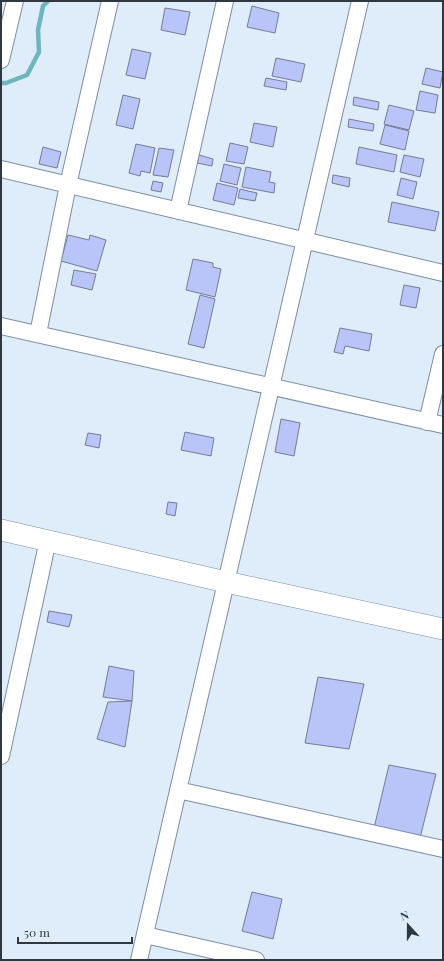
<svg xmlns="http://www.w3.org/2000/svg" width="444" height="961" font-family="'Playfair Display',serif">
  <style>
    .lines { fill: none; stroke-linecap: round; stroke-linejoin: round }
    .stream { stroke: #6cb7be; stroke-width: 4.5 }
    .building { fill: #b9c4f9; stroke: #767b95 }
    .minor-casing { stroke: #7b8fa5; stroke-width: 18 }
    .major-casing { stroke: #7b8fa5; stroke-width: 22 }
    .minor { stroke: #fff; stroke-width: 16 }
    .major { stroke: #fff; stroke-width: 21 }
  </style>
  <rect width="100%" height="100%" fill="#dfecfa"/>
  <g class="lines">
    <!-- stream -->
    <path class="stream" d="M 1,83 L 6,83 L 27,75 L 39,52 L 38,30 L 43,6 L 48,1"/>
  </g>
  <!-- building -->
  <path class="building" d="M 252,6 L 279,13 L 275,33 L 247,27 Z
    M 165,8 L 190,12 L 185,35 L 161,30 Z
    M 132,49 L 151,53 L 145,79 L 126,75 Z
    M 276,58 L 305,64 L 301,82 L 272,76 Z
    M 426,68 L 443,72 L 440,88 L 422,84 Z
    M 266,78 L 287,82 L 286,90 L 264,86 Z
    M 420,91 L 438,95 L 435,113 L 416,110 Z
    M 123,95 L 140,99 L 133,129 L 116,125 Z
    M 354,97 L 379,102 L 378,110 L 353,105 Z
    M 389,105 L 414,111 L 409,130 L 384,124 Z
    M 349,119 L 374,124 L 373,131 L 348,127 Z
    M 254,123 L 277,127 L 273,147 L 250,142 Z
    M 385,125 L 409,131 L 405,150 L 380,144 Z
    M 230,143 L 248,147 L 244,164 L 226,161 Z
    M 136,144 L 155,148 L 150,173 L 141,171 L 140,176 L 129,173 Z
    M 43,147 L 61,152 L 57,168 L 39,164 Z
    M 359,147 L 397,155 L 394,172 L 356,164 Z
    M 159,148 L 174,150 L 168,177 L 153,175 Z
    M 199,155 L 213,159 L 212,166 L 197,163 Z
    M 404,155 L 424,159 L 420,177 L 400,172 Z
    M 224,164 L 241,168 L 237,185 L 220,181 Z
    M 246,167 L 271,172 L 269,182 L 275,183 L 274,193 L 242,187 Z
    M 333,175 L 350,178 L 349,187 L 332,183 Z
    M 401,178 L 417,182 L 413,199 L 397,195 Z
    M 153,181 L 163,183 L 161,192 L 151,190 Z
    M 217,183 L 238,188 L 234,205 L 213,200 Z
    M 240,189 L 257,193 L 255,201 L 238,198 Z
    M 392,202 L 439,212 L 435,231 L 388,222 Z
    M 68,235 L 89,240 L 90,235 L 106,240 L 97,271 L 61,261 Z
    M 193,259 L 213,263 L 213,267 L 221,269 L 215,297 L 186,290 Z
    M 74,270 L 96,274 L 92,290 L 71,285 Z
    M 404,285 L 420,288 L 416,308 L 400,305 Z
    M 200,295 L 215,299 L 204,348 L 188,344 Z
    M 340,328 L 372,334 L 369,351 L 345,346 L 343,354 L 334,352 Z
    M 281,419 L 300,423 L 294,456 L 275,452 Z
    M 185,432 L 214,438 L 211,456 L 181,450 Z
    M 88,433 L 101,435 L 99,448 L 85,445 Z
    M 168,502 L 177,503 L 175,516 L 166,514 Z
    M 49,611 L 72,615 L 69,627 L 47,622 Z
    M 109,666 L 134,671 L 132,701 L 103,697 Z
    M 318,677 L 364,684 L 349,749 L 305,743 Z
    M 132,701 L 125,747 L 97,739 L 108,702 Z
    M 389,765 L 436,774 L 420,838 L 374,828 Z
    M 252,892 L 282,899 L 273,939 L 242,931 Z"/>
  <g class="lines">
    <!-- minor casing -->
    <g class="minor-casing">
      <path id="minor" d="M 1,60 L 15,1
        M 1,169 L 443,273
        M 178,211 L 225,1
        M 1,326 L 443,425
        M 38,334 L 68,185 L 110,1
        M 427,422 L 443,354
        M 1,756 L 48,540
        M 178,790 L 443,849
        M 145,935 L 256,960
        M 139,960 L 360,1"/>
    </g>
    <!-- major casing -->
    <g class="major-casing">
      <path id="major" d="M 1,530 L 226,582 L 443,629"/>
    </g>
    <!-- minor -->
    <use href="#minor" class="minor"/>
    <!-- major -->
    <use href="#major" class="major"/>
  </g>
  <!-- border -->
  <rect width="444" height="961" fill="none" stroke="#2f3841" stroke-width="4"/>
  <!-- north arrow -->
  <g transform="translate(408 925) rotate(339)" stroke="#dfecfa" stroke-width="3" paint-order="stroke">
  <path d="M0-3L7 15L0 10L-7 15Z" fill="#2f3841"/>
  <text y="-6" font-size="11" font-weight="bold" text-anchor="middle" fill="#2f3841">N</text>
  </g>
  <!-- scale -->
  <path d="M18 937v6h114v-6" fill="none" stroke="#2f3841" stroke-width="2"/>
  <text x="24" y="937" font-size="12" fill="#2f3841" stroke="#dfecfa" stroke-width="3" paint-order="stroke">50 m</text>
</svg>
